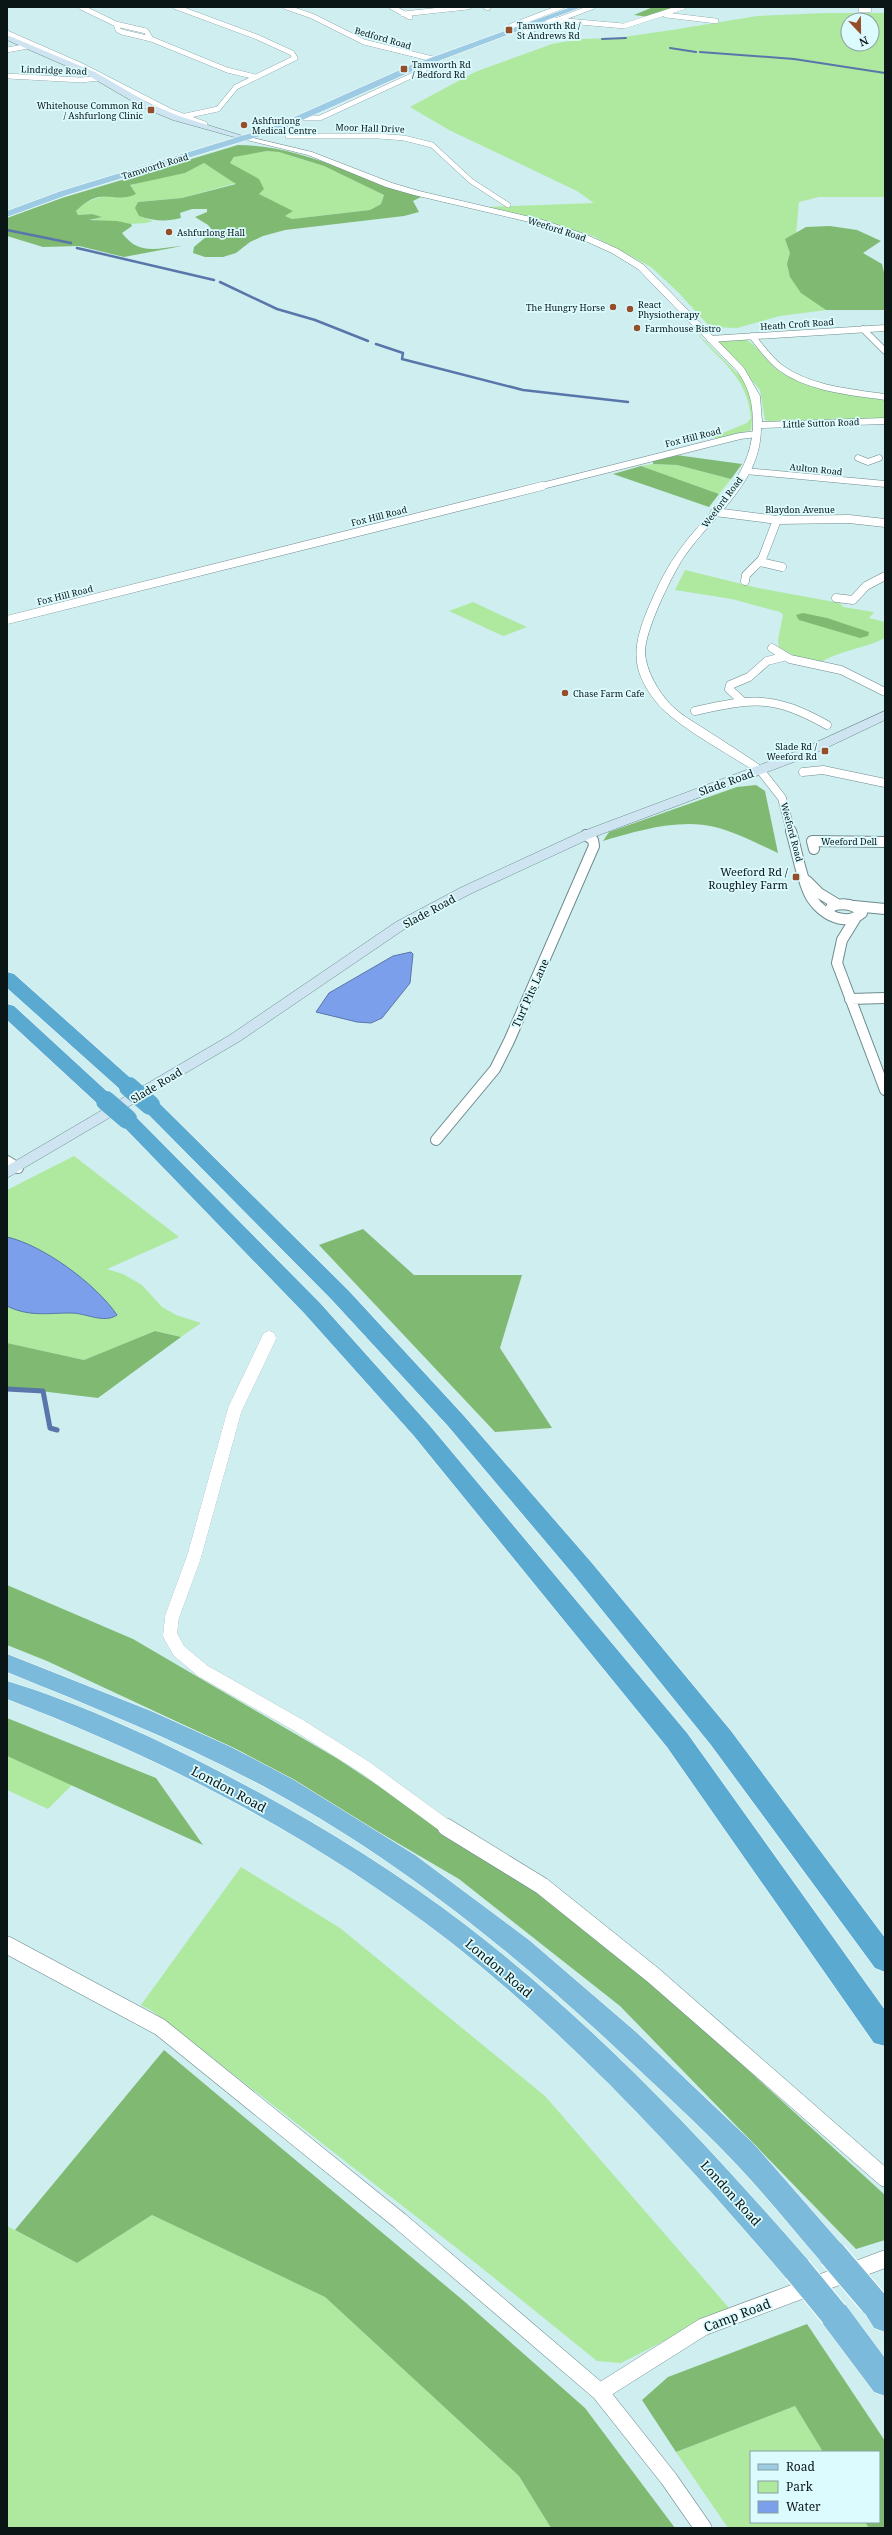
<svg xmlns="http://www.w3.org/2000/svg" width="892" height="2535" font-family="'Noto Serif',serif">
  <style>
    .green { fill: #aee99f; fill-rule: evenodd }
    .forest { fill: #80ba72; fill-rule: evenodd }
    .water { fill: #7b9fea; stroke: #5976aa }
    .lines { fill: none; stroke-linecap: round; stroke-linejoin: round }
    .stream-far2 { stroke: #5976aa; stroke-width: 2 }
    .stream-far1 { stroke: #5976aa; stroke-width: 2.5 }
    .stream { stroke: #5976aa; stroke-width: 5 }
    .minor-far5-casing { stroke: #6e8b8e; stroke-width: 5.5 }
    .minor-far4-casing { stroke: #6e8b8e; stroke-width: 7 }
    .minor-far3-casing { stroke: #6e8b8e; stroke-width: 9 }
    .minor-far2-casing { stroke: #6e8b8e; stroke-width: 12 }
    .minor-far1-casing { stroke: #6e8b8e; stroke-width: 14 }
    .minor-casing { stroke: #6e8b8e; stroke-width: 18 }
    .tertiary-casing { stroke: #6e8b8e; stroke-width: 1 }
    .secondary-casing { stroke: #6e8b8e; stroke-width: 1 }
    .primary-casing { stroke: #fff; stroke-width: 1 }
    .trunk-casing { stroke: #fff; stroke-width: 1 }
    .motorway-casing { stroke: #fff; stroke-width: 1 }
    .minor-far5 { stroke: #fff; stroke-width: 5 }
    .minor-far4 { stroke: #fff; stroke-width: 6 }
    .minor-far3 { stroke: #fff; stroke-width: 8 }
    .minor-far2 { stroke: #fff; stroke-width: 10 }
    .minor-far1 { stroke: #fff; stroke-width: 14 }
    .minor { stroke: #fff; stroke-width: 17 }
    .tertiary { fill: #fff; fill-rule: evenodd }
    .secondary { fill: #cee5f1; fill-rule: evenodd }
    .primary { fill: #9ccbe3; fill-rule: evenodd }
    .trunk { fill: #7bbada; fill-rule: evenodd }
    .motorway { fill: #5aa9d1; fill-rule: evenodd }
    .trunk-bridge-casing { stroke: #fff; stroke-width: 30; stroke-linecap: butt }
    .motorway-bridge-casing { stroke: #fff; stroke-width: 20; stroke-linecap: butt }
    .trunk-bridge { stroke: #7bbada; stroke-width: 28 }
    .motorway-bridge { stroke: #5aa9d1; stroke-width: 20 }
    .poi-dot { fill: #954e29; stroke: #dcfbfe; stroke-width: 1.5 }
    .labels { text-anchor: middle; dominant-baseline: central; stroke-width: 3.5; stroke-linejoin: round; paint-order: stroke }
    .far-poi-label { font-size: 9px; fill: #0a1516; stroke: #dcfbfe; text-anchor: start }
    .far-street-label { font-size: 9px; fill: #0a1516; stroke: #dcfbfe }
    .street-label { font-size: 11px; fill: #0a1516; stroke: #dcfbfe }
    .poi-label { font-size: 11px; fill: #0a1516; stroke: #dcfbfe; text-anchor: end }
    .near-street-label { font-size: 13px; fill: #0a1516; stroke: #dcfbfe }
  </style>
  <rect width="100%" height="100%" fill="#ceeef0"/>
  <!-- green -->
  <path class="green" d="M 826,13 L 885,13 L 885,197 L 819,197 L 799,202 L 792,277 L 826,310 L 780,316 L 737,328 L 710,327 L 678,292 L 651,267 L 593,236 L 486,207 L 594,203 L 577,191 L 449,130 L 410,107 L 475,72 L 552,44 L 580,39 L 617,38 L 672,30 L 757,16 ZM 848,20 L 872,20 L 872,44 L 848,44 Z
    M 267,151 L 279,152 L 324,166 L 384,195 L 381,204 L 370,210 L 292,219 L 285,216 L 292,211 L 258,194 L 230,163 C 237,151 254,153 267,151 Z
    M 204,163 L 236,183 L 182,198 L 138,202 L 139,216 L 153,221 L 146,223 L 131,224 L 88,219 L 101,217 L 92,214 L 78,215 L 76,211 C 92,194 111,197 132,190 L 130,186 L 140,181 L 185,173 Z
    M 695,331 L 742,378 L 754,398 L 751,430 L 719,439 L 713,437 L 747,423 L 751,418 C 747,375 720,362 695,331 Z
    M 744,339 C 757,343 767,364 781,372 C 806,386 855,392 885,399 L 885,420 L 777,423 L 765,420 L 760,390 L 719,342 Z
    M 653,464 L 677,465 L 731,479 L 719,494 L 641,466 Z
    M 685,570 L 758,588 L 840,603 L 843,607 L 874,612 L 869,618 L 885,622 L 885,638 C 864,649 840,650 819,663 L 799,658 L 779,648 L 778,640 L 783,615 L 780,612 L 732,599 L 675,590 Z
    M 473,602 L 527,627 L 503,636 L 449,611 Z
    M 74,1156 L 179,1237 L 107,1269 L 123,1274 L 142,1285 L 162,1307 L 176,1315 L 201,1323 L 181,1337 L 155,1331 L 84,1360 L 7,1343 L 7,1190 Z
    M 7,1756 L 72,1785 L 48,1809 L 7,1790 Z
    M 241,1867 L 340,1928 L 545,2096 L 729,2308 L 621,2363 L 597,2361 L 472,2260 L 152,2011 L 141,2005 Z
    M 152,2215 L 325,2297 L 519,2476 L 551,2528 L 7,2528 L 7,2226 L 77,2263 Z
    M 795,2406 L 823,2452 L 751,2452 L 751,2522 L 865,2522 L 869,2528 L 728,2528 L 676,2452 Z"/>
  <!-- forest -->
  <path class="forest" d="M 653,7 L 675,7 L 649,17 L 634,15 Z
    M 238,145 C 304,146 360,179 421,197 L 413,201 L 419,212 L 404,216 L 285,230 L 263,236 L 250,242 L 236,253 L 223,257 L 205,257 L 193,253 L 194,247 L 213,231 L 208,225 L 195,217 L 207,212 L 207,209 L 192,209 L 180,213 L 181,218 C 166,222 154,221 139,216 L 135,208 L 138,202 L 182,198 L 236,184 L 204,163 L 185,173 L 130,185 L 136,194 C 114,205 102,184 76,211 L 78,215 L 92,214 L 102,217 L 89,220 L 117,221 L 131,224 L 132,226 L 122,233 C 139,256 157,248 182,246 L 124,257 L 79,246 L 43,247 L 7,236 L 7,218 L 62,198 ZM 267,151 L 279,152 L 324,166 L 384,195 L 381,204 L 370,210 L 292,219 L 285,216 L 293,211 L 259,194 L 264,189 L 259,179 L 230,163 L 234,157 Z
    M 830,226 L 857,230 L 881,241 L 863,253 L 882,264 L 885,277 L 885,310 L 826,310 L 801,293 L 790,277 L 787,264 L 790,253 L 785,239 L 806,227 Z
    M 676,455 L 742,464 L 731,479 L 677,465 L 653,464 L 653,460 Z
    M 641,466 L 719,494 L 709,507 L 613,474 Z
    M 803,613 L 827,618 L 869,632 L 868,636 L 860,638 L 799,620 L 796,615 Z
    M 756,785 L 765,791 L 778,853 C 758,844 738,833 715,827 C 680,818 636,831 603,841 L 609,832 L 737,787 Z
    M 363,1229 L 414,1275 L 522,1275 L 500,1348 L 552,1428 L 495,1432 L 319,1245 Z
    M 155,1331 L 181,1337 L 98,1398 L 7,1387 L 7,1343 L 84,1360 Z
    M 7,1585 L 133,1639 L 338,1759 L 537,1891 L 642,1973 L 885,2195 L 885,2240 L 856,2249 L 620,2006 L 459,1879 L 242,1752 L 47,1661 L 7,1645 Z
    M 7,1718 L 156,1778 L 203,1845 L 7,1756 Z
    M 164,2050 L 465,2302 L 585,2408 L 675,2528 L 551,2528 L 519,2476 L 325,2297 L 152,2215 L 77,2263 L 15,2230 Z
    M 807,2324 L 885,2441 L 885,2528 L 869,2528 L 865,2522 L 879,2522 L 879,2452 L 823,2452 L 795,2406 L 676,2452 L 642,2400 L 668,2377 Z"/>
  <!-- water -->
  <path class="water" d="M 411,952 L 413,954 L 410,983 L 382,1018 L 371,1023 L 357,1022 L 316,1012 L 329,993 L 393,956 Z
    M 7,1237 C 43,1245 96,1284 117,1315 C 104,1324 86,1313 71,1313 C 48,1313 29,1317 7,1306 Z"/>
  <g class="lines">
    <!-- stream-far2 -->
    <path class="stream-far2" d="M 602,39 L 626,38
      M 670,48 L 696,52
      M 700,52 L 794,59 L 885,73"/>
    <!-- stream-far1 -->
    <path class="stream-far1" d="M 7,230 L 71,243
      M 77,248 L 214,280
      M 220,282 L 277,309 L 315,320 L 368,341
      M 376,344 L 403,353 L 402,359 L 523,390 L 628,402"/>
    <!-- stream -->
    <path class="stream" d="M 7,1389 L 43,1391 L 50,1428 L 57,1430"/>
    <!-- minor-far5 casing -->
    <g class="minor-far5-casing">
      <path id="minor-far5" d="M 81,7 L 116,24 L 146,31 L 151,39
        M 176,7 L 257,37 L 292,53 L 295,58 L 236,87 L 218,109 L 176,118
        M 286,7 L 312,16 L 364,42 L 433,59
        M 392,7 L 410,17
        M 486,7 L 488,8
        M 861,7 L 861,10 L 869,10
        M 403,14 L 468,7
        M 666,15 L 716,21
        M 545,19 L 624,26 L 683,7
        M 116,24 L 118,30 L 122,32 L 151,39 L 227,70 L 256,77
        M 521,28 L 511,26 L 561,7
        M 526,32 L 592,7
        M 7,33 L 80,65 L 170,111 L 205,124
        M 7,50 L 28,46
        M 7,76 L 81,80 L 100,78
        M 303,118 L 320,118 L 424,70 L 414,67
        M 288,136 L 378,136 L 404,138 L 432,145 L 471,181 L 508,205"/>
    </g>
    <!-- minor-far4 casing -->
    <g class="minor-far4-casing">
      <path id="minor-far4" d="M 863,329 L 885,351
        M 752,336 C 761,347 770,360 781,368 C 810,389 851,392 885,397
        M 710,339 L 885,328
        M 858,458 L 868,462 L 879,458
        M 745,471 L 885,484
        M 538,487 L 740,436 L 757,434"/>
    </g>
    <!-- minor-far3 casing -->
    <g class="minor-far3-casing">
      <path id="minor-far3" d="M 715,512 L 777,520 L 849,519 L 885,523
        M 760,562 L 782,567
        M 745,581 L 746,575 L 762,559 L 777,520
        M 836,598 L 853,600 L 866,586 L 885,576
        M 7,620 L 542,486
        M 772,648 L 790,659 L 841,670 L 885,692
        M 741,700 L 729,689 L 730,685 L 749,677 L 767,661 L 783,657
        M 695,711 C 753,698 773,695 827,725
        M 760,770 L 782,798 L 791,832
        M 803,772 L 823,770 L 885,783"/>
    </g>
    <!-- minor-far2 casing -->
    <g class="minor-far2-casing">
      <path id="minor-far2" d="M 791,831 C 797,851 800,872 808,891 C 816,911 843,929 862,913 C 854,903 843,903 832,906 L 828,913
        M 814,849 L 812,841 L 885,842
        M 807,881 L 819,893 L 837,904
        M 854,906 L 885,909
        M 855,919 L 842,940 L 837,963 L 885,1090
        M 850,999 L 885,998
        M 436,1140 L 495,1069 L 509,1041 L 594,846 L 593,840 L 586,835
        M 7,1161 L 18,1168"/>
    </g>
    <!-- minor-far1 casing -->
    <g class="minor-far1-casing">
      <path id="minor-far1" d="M 269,1338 L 235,1409 L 194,1557 L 172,1617 L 170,1635 L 179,1651 L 203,1671 L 298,1725 L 366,1768 L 448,1828"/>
    </g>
    <!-- minor casing -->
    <g class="minor-casing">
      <path id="minor" d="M 446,1827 L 542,1886 L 653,1975 L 885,2178
        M 7,1945 L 160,2027 L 400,2221 L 600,2392 L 669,2479 L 703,2528
        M 600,2392 L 703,2327 L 885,2259"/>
    </g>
    <!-- tertiary casing -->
    <g class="tertiary-casing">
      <path id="tertiary" d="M 245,136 L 312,152 L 392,183 L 419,191 L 543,220 L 587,235 L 618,249 L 644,265 L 744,368 L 760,396 L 762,422 L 885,418 L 885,424 L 761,428 C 761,483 713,515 684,557 C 672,575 645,630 645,652 C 646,671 658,691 671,705 C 680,714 692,721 703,728 C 723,741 744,754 764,768 L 764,772 L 756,772 C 729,754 677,727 657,703 C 631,671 632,648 647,611 C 655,592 664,572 676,555 C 705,512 751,482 753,426 C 753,404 750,390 738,372 L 638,269 L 612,253 L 581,239 L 538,224 L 414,195 L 386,187 L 308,155 L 243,139 Z"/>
    </g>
    <!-- secondary casing -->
    <g class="secondary-casing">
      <path id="secondary" d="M 7,35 L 95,72 L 150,104 L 179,116 L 249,138 L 245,140 L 173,120 L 144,108 L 89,76 L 7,40 Z
        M 885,711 L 885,720 L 807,757 L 591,838 L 470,894 L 406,928 L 240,1041 L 7,1178 L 7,1166 L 230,1035 L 396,922 L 460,888 L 581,832 L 797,751 Z"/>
    </g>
    <!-- primary casing -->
    <g class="primary-casing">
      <path id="primary" d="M 571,7 L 582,7 L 417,69 L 280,130 L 67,195 L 7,217 L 7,211 L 61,191 L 274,126 L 411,65 Z"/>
    </g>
    <!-- trunk casing -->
    <g class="trunk-casing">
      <path id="trunk" d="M 7,1654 L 151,1711 L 231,1747 L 294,1780 L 415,1855 L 529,1940 L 636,2032 L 753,2143 L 843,2246 L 848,2255 L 843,2264 L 833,2268 L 823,2264 C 795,2232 768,2198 739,2167 C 711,2137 681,2109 651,2081 C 537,1972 413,1868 274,1792 C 188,1745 98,1709 7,1672 Z
        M 7,1681 C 82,1704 155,1738 224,1774 C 309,1818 391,1868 467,1926 C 593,2023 703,2139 808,2260 L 812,2269 L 808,2278 L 797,2282 L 786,2278 C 683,2157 574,2039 448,1940 C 315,1837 164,1759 7,1699 Z
        M 873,2288 L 885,2294 L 885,2332 L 874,2328 L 858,2302 L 862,2292 Z
        M 834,2300 L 845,2304 L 885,2358 L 885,2396 L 874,2392 L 823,2324 L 819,2314 L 823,2304 Z"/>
    </g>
    <!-- motorway casing -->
    <g class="motorway-casing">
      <path id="motorway" d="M 7,972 L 14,974 L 136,1083 L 139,1087 L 136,1091 L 122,1091 L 7,988 Z
        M 7,1004 L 14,1006 L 113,1097 L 116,1101 L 113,1105 L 106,1107 L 99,1105 L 7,1020 Z
        M 150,1099 L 157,1101 L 348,1290 L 464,1416 L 591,1562 L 731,1731 L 885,1938 L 885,1972 L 875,1968 L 711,1745 L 573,1574 L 448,1426 L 332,1300 L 143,1109 L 140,1105 L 143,1101 Z
        M 127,1113 L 134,1115 L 320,1303 L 430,1426 L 687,1733 L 885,2010 L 885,2046 L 874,2043 L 667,1747 L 414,1436 L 304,1313 L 120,1123 L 117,1119 L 120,1115 Z"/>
    </g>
    <!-- minor-far5 -->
    <use href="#minor-far5" class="minor-far5"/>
    <!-- minor-far4 -->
    <use href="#minor-far4" class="minor-far4"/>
    <!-- minor-far3 -->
    <use href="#minor-far3" class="minor-far3"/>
    <!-- minor-far2 -->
    <use href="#minor-far2" class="minor-far2"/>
    <!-- minor-far1 -->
    <use href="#minor-far1" class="minor-far1"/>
    <!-- minor -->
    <use href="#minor" class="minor"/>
    <!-- tertiary -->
    <use href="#tertiary" class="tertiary"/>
    <!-- secondary -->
    <use href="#secondary" class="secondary"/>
    <!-- primary -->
    <use href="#primary" class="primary"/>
    <!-- trunk -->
    <use href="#trunk" class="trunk"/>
    <!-- motorway -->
    <use href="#motorway" class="motorway"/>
    <!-- trunk-bridge casing -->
    <g class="trunk-bridge-casing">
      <path id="trunk-bridge" d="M 833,2255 L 873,2302
        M 797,2269 L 834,2314"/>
    </g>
    <!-- motorway-bridge casing -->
    <g class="motorway-bridge-casing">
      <path id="motorway-bridge" d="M 129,1087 L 150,1105
        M 106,1101 L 127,1119"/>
    </g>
    <!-- trunk-bridge -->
    <use href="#trunk-bridge" class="trunk-bridge"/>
    <!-- motorway-bridge -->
    <use href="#motorway-bridge" class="motorway-bridge"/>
  </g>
  <!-- markers -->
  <g class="poi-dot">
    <rect x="505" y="26" width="8" height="8" rx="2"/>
    <rect x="400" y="65" width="8" height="8" rx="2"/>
    <rect x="147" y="106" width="8" height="8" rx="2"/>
    <circle cx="244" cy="125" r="4"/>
    <circle cx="169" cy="232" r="4"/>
    <circle cx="613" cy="307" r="4"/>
    <circle cx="630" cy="309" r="4"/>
    <circle cx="637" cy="328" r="4"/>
    <circle cx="565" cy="693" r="4"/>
    <rect x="821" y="747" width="8" height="8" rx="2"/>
    <rect x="792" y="873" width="8" height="8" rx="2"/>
  </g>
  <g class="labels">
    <!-- far-poi labels -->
    <g class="far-poi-label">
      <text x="517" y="25">Tamworth Rd /<tspan x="517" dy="10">St Andrews Rd</tspan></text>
      <text x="412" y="64">Tamworth Rd<tspan x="412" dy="10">/ Bedford Rd</tspan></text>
      <text x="143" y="105" text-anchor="end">Whitehouse Common Rd<tspan x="143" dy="10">/ Ashfurlong Clinic</tspan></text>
      <text x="252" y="120">Ashfurlong<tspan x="252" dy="10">Medical Centre</tspan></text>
      <text x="177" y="232">Ashfurlong Hall</text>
      <text x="638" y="304">React<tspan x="638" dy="10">Physiotherapy</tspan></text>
      <text x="605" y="307" text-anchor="end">The Hungry Horse</text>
      <text x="645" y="328">Farmhouse Bistro</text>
      <text x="573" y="693">Chase Farm Cafe</text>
      <text x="817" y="746" text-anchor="end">Slade Rd /<tspan x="817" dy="10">Weeford Rd</tspan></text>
    </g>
    <!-- far-street labels -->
    <g class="far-street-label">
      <text transform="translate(383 38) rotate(16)">Bedford Road</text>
      <text transform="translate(54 70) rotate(2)">Lindridge Road</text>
      <text transform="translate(370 128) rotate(2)">Moor Hall Drive</text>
      <text transform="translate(155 166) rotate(-17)">Tamworth Road</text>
      <text transform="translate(557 229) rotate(18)">Weeford Road</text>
      <text transform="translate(797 324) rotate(-4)">Heath Croft Road</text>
      <text transform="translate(821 423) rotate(-2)">Little Sutton Road</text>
      <text transform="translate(693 437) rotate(-14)">Fox Hill Road</text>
      <text transform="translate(816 469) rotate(6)">Aulton Road</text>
      <text transform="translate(722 502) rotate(-53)">Weeford Road</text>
      <text x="800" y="509">Blaydon Avenue</text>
      <text transform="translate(379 516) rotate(-14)">Fox Hill Road</text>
      <text transform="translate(65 595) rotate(-14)">Fox Hill Road</text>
      <text transform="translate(792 832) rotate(75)">Weeford Road</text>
      <text x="849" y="841">Weeford Dell</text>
    </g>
    <!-- street labels -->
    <g class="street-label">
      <text transform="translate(726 782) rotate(-20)">Slade Road</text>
      <text transform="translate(429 911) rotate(-28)">Slade Road</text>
      <text transform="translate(530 993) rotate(-66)">Turf Pits Lane</text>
      <text transform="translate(156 1085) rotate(-31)">Slade Road</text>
    </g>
    <!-- poi labels -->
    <g class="poi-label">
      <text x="788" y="871">Weeford Rd /<tspan x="788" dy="13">Roughley Farm</tspan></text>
    </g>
    <!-- near-street labels -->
    <g class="near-street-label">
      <text transform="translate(229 1789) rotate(28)">London Road</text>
      <text transform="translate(499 1968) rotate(40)">London Road</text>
      <text transform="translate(731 2193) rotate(48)">London Road</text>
      <text transform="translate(737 2315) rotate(-21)">Camp Road</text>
    </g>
  </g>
  <!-- border -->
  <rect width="892" height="2535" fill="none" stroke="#0a1516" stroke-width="16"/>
  <!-- legend -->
  <rect x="750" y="2451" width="130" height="72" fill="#dcfbfe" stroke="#889fa1"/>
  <rect x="758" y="2464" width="20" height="6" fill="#9ccbe3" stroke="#889fa1"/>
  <text x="786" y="2471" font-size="12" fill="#0a1516">Road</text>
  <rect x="758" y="2481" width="20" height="12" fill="#aee99f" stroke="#889fa1"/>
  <text x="786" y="2491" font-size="12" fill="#0a1516">Park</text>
  <rect x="758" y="2501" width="20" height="12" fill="#7b9fea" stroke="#889fa1"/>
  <text x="786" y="2511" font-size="12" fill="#0a1516">Water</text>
  <!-- north arrow -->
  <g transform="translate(860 32) rotate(158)"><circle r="19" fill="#dcfbfe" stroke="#889fa1"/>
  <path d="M0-3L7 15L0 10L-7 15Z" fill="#954e29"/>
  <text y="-6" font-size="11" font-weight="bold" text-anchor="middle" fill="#0a1516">N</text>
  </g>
</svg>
